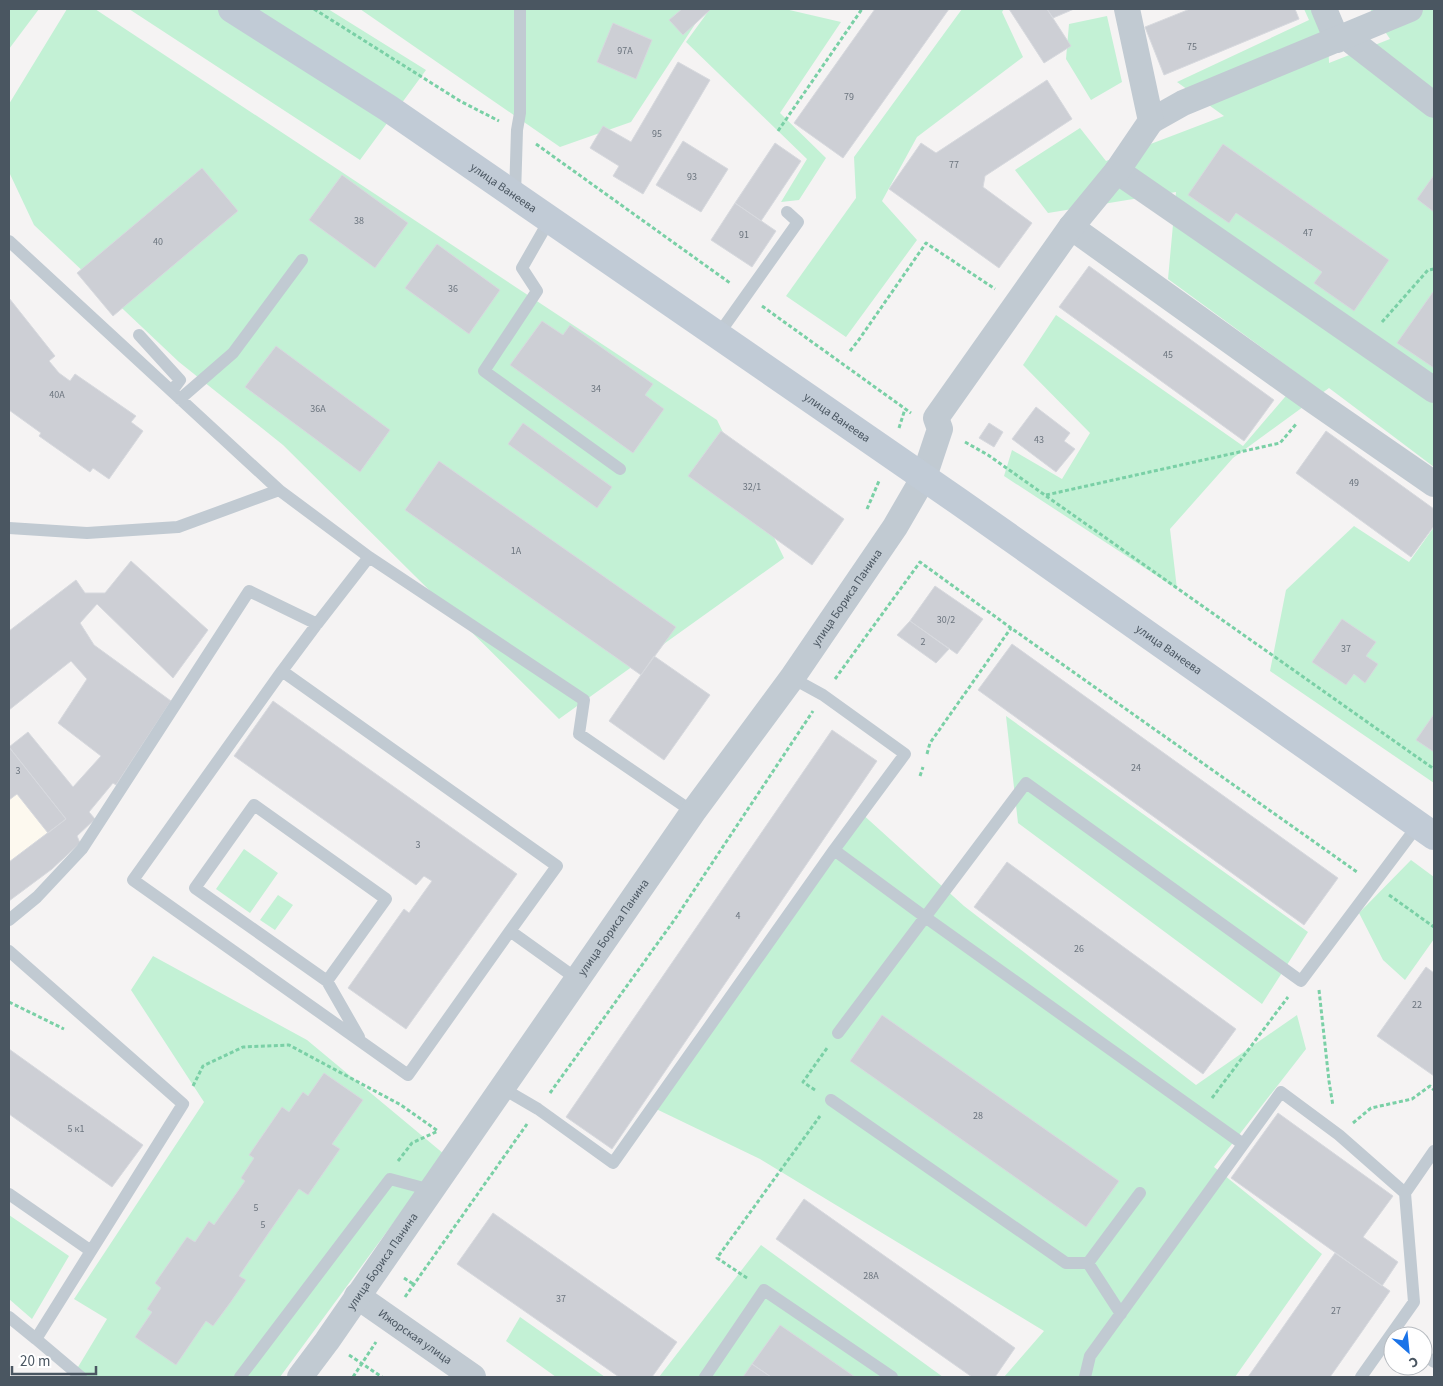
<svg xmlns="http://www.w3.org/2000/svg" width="1443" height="1386" font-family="'Source Sans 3',sans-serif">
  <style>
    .commercial { fill: #fdf9ef }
    .green { fill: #c3f1d5 }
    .building { fill: #cdcfd5; stroke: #d7d9de }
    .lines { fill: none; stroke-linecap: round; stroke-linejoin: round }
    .path { stroke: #7ad0a6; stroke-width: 3; stroke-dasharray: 4 2.5; stroke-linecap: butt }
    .service { stroke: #c1cad2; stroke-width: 12 }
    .minor { stroke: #c1cad2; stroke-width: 26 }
    .secondary { stroke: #c1cbd6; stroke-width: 28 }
    .labels { text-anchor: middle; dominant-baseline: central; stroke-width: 4.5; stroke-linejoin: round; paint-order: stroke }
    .number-label { font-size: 10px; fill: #6b747e }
    .street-label { font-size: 12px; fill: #4a5661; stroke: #fff }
  </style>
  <rect width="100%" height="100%" fill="#f5f3f3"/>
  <!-- commercial -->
  <path class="commercial" d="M 9,747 L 66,819 L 9,862 Z"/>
  <!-- green -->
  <path class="green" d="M 9,9 L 39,9 L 9,49 Z
    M 67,9 L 95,9 L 717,420 L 784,558 L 559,719 L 283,445 L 179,362 L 34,225 L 9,172 L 9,104 Z
    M 129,9 L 328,9 L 426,70 L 360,160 Z
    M 360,9 L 705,9 L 631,122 L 560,147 Z
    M 710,9 L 785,9 L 841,22 L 780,113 L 826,158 L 799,200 L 781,202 L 807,159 L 686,42 Z
    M 962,9 L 1004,9 L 1002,12 L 1023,57 L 917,137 L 882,201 L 917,240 L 846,337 L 786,296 L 856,198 L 854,157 Z
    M 1304,9 L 1327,9 L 1329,63 L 1390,39 L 1370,9 L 1434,9 L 1434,467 L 1329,388 L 1233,458 L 1170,529 L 1177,589 L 1004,476 L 1012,450 L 1062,479 L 1090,433 L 1023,365 L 1056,315 L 1243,446 L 1302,377 L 1168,279 L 1176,192 L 1048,213 L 1015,170 L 1080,128 L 1106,161 L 1224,116 L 1177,82 L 1309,20 Z
    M 1107,16 L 1122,82 L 1091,100 L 1066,59 L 1069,24 Z
    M 1354,526 L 1409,562 L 1434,527 L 1434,783 L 1270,671 L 1286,590 Z
    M 1006,716 L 1308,932 L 1262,1004 L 1018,823 Z
    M 860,812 L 964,906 L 1196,1085 L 1297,1015 L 1306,1049 L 1214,1167 L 1322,1254 L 1235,1377 L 1004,1377 L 1044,1331 L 760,1159 L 652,1107 Z
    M 244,849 L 278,873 L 250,913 L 216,889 Z
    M 1411,860 L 1434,877 L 1434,939 L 1405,980 L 1383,960 L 1359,913 Z
    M 278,895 L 293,905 L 275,930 L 260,920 Z
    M 153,956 L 307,1040 L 444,1154 L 280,1377 L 72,1377 L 107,1319 L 74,1299 L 204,1102 L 131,990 Z
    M 9,1215 L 69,1256 L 32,1319 L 9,1299 Z
    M 761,1245 L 943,1377 L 659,1377 Z
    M 520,1317 L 605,1377 L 556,1377 L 506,1341 Z"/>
  <!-- building -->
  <path class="building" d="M 682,9 L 711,9 L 683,35 L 669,20 Z
    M 875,9 L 949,9 L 843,158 L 794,123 Z
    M 1009,9 L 1047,9 L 1071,46 L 1044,63 Z
    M 1047,9 L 1074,9 L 1053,18 Z
    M 1190,9 L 1295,9 L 1299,19 L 1164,75 L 1145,27 Z
    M 613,23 L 652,40 L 636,79 L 597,62 Z
    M 678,62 L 710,80 L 643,194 L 613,176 L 619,166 L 590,148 L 603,126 L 631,142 Z
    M 1047,80 L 1072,119 L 985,176 L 983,187 L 1032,223 L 999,268 L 889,189 L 921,143 L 936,153 Z
    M 683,141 L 728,169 L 701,212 L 656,185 Z
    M 775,143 L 801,161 L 761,221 L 735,203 Z
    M 1223,144 L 1389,260 L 1354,311 L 1314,283 L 1322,272 L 1279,242 L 1236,213 L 1229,223 L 1188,195 Z
    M 202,168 L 238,211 L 113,316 L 77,273 Z
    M 342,175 L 408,223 L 375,268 L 309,220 Z
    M 1434,175 L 1434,212 L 1417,199 Z
    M 735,203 L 776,231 L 752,267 L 711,240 Z
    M 437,244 L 500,290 L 469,334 L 405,288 Z
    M 1089,266 L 1274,400 L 1244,441 L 1059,307 Z
    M 1433,292 L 1434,293 L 1434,368 L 1397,343 Z
    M 9,298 L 55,356 L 49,361 L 59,373 L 70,381 L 75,374 L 136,416 L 131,422 L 143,431 L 109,479 L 93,468 L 90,472 L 39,436 L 41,433 L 9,410 Z
    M 542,321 L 563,335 L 570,325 L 653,384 L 645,395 L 664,409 L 633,453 L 510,365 Z
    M 276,346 L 390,430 L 360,472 L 245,387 Z
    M 1036,407 L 1070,433 L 1064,441 L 1075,449 L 1056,472 L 1012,439 Z
    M 523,423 L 612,487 L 597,508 L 508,444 Z
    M 989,423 L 1003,432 L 994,447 L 979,438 Z
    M 721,431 L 844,519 L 812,565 L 688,476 Z
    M 1326,431 L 1434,509 L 1434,526 L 1411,557 L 1296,473 Z
    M 439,461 L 676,627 L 641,675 L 405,510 Z
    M 131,561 L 208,630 L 173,678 L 97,604 L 80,623 L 94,645 L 171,701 L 116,785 L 113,783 L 89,812 L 95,819 L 77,836 L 80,843 L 52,869 L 9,901 L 9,862 L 66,819 L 9,747 L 28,732 L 73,787 L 101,756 L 58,723 L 87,679 L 71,661 L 9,710 L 9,631 L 76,580 L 85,593 L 105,593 Z
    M 935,586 L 983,619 L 957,654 L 910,621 Z
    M 1342,619 L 1376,642 L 1366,656 L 1378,664 L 1365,683 L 1354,674 L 1346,685 L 1312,662 Z
    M 910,621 L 949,649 L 936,663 L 897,635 Z
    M 1012,644 L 1338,878 L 1304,925 L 978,690 Z
    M 654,656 L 710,695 L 664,760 L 609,721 Z
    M 273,701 L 517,874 L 406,1029 L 348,988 L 404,909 L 409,913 L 432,881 L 424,876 L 416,885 L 234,756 Z
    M 1434,714 L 1434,752 L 1416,740 Z
    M 832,730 L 877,761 L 612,1149 L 566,1117 Z
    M 9,747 L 66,819 L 48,833 L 17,794 L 9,800 Z
    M 1007,862 L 1236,1029 L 1203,1074 L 974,907 Z
    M 1426,967 L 1434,973 L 1434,1076 L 1377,1036 Z
    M 882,1015 L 1119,1181 L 1086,1227 L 850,1061 Z
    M 9,1049 L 143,1145 L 112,1187 L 9,1114 Z
    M 324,1073 L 363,1100 L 332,1144 L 340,1149 L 308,1195 L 299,1189 L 239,1276 L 246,1280 L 230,1303 L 213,1326 L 206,1321 L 176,1365 L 135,1337 L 152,1312 L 147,1309 L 161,1288 L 155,1283 L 187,1237 L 195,1242 L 209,1221 L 214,1225 L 245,1181 L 241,1178 L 254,1158 L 249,1155 L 282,1107 L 289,1112 L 303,1092 L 308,1096 Z
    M 1278,1113 L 1393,1196 L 1363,1237 L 1398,1262 L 1382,1286 L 1231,1178 Z
    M 804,1199 L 1015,1348 L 995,1377 L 972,1377 L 776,1239 Z
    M 493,1213 L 677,1342 L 652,1377 L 619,1377 L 457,1264 Z
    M 1335,1253 L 1390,1291 L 1363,1330 L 1330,1377 L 1248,1377 Z
    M 780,1325 L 855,1377 L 771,1377 L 752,1364 Z
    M 752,1364 L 771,1377 L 743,1377 Z"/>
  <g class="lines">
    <!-- path -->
    <path class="path" d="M 314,9 L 460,101 L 499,121
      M 778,131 L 862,9
      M 536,144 L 730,283
      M 762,306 L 911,413
      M 1382,322 L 1428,270 L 1434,269
      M 850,351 L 858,341 L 926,243 L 995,289
      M 899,428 L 905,409
      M 965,442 L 988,455 L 1434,769
      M 1046,495 L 1280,443 L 1297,423
      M 867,509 L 879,481
      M 835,679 L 920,562 L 1011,628 L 1357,872
      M 927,754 L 930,743 L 1011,628
      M 920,776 L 923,767
      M 1389,895 L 1434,927
      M 1319,990 L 1329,1081 L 1333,1106
      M 9,1002 L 64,1029
      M 193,1086 L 203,1066 L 243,1047 L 289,1045 L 401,1105 L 438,1131
      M 815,1090 L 803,1082 L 827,1048
      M 550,1093 L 675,919 L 813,711
      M 1212,1098 L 1288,997
      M 1353,1123 L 1371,1108 L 1412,1099 L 1430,1086 L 1434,1090
      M 398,1161 L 412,1143 L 438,1131
      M 404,1278 L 413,1284
      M 747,1278 L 717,1258 L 820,1116
      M 405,1297 L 527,1124
      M 349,1355 L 382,1377
      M 353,1377 L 376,1342"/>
    <!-- service -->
    <path class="service" d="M 515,195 L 517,130 L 520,113 L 520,9
      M 550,219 L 522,268 L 537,291 L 484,371 L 620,469
      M 9,241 L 279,490
      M 139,335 L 180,380 L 172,391
      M 718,335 L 798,222 L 787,212
      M 180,399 L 233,353 L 302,260
      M 9,528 L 87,533 L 178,527 L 279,490 L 369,557 L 317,624 L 249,591 L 82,849 L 37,897 L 9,920
      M 369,557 L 584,700 L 579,734 L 693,812
      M 282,671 L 317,624
      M 792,678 L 823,695 L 905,754 L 834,850 L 925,917 L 1243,1144
      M 510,931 L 408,1075 L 133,880 L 282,671 L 557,866 L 510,931 L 577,979
      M 9,951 L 183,1104 L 36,1339 L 81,1377
      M 327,981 L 195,888 L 254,805 L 386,899 L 327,981 L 359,1037
      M 838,1033 L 1026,783 L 1301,981 L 1418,825
      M 502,1088 L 538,1109 L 613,1163 L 834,850
      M 831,1100 L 1066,1263 L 1088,1263 L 1140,1193
      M 1405,1193 L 1434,1151
      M 9,1194 L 91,1251
      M 1088,1263 L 1121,1314
      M 9,1317 L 36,1339
      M 1423,1354 L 1434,1362
      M 240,1377 L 390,1179 L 431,1190
      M 705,1377 L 764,1290 L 892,1377
      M 1085,1377 L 1090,1356 L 1281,1092 L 1339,1135 L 1405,1193 L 1414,1302 L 1361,1377"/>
    <!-- minor -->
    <g class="minor">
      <path d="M 1324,9 L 1337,40"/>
      <path d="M 1345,36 L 1434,105"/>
      <path d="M 1151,121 L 1183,103 L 1410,9"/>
      <path d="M 1117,171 L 1434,390"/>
      <path d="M 1071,227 L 1314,401 L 1434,484"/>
      <path id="s1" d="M 357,1296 L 473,1377"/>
      <path id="s2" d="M 300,1377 L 327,1341 L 693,812 L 792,678 L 895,527 L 924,477 L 940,429 L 936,418 L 1071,227 L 1117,171 L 1151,121 L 1127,9"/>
    </g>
    <!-- secondary -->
    <path class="secondary" id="s3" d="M 232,9 L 388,108 L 819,405 L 958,501 L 1434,836"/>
  </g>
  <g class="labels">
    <!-- number labels -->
    <g class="number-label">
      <text x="1192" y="47">75</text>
      <text x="625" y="51">97А</text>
      <text x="849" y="97">79</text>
      <text x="657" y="134">95</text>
      <text x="954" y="165">77</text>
      <text x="692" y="177">93</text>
      <text x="359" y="221">38</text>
      <text x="1308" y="233">47</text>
      <text x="744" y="235">91</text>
      <text x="158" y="242">40</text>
      <text x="453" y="289">36</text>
      <text x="1168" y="355">45</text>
      <text x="596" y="389">34</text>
      <text x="57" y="395">40А</text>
      <text x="318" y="409">36А</text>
      <text x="1039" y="440">43</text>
      <text x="1354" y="483">49</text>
      <text x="752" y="487">32/1</text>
      <text x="516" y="551">1А</text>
      <text x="946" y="620">30/2</text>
      <text x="923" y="642">2</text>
      <text x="1346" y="649">37</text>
      <text x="1136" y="768">24</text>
      <text x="18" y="771">3</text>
      <text x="418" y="845">3</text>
      <text x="738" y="916">4</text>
      <text x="1079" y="949">26</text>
      <text x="1417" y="1005">22</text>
      <text x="978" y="1116">28</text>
      <text x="76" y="1129">5 к1</text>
      <text x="256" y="1208">5</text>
      <text x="263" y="1225">5</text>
      <text x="871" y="1276">28А</text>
      <text x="561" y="1299">37</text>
      <text x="1336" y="1311">27</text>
    </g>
    <!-- street labels -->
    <g class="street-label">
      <text stroke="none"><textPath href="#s3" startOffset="325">улица Ванеева</textPath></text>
      <text stroke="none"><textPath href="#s3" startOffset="730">улица Ванеева</textPath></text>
      <text stroke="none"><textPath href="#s2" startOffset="952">улица Бориса Панина</textPath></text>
      <text stroke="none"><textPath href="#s3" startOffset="1135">улица Ванеева</textPath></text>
      <text stroke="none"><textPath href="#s2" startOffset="548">улица Бориса Панина</textPath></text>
      <text stroke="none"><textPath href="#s2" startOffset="142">улица Бориса Панина</textPath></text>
      <text stroke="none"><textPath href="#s1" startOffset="71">Ижорская улица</textPath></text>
    </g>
  </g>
  <!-- border -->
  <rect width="1443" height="1386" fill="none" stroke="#4a5661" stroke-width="20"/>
  <!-- north arrow -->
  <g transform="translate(1408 1351) rotate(153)"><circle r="24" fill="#ffffff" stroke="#b7bbc0"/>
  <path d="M0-4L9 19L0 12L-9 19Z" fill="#1a73e8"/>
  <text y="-8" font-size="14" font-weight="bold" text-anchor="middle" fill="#4a5661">С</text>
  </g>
  <!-- scale -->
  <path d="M12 1366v8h84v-8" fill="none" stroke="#4a5661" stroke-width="2.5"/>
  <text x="20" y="1366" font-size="15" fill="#4a5661" stroke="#ffffff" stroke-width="4" paint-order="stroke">20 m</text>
</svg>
